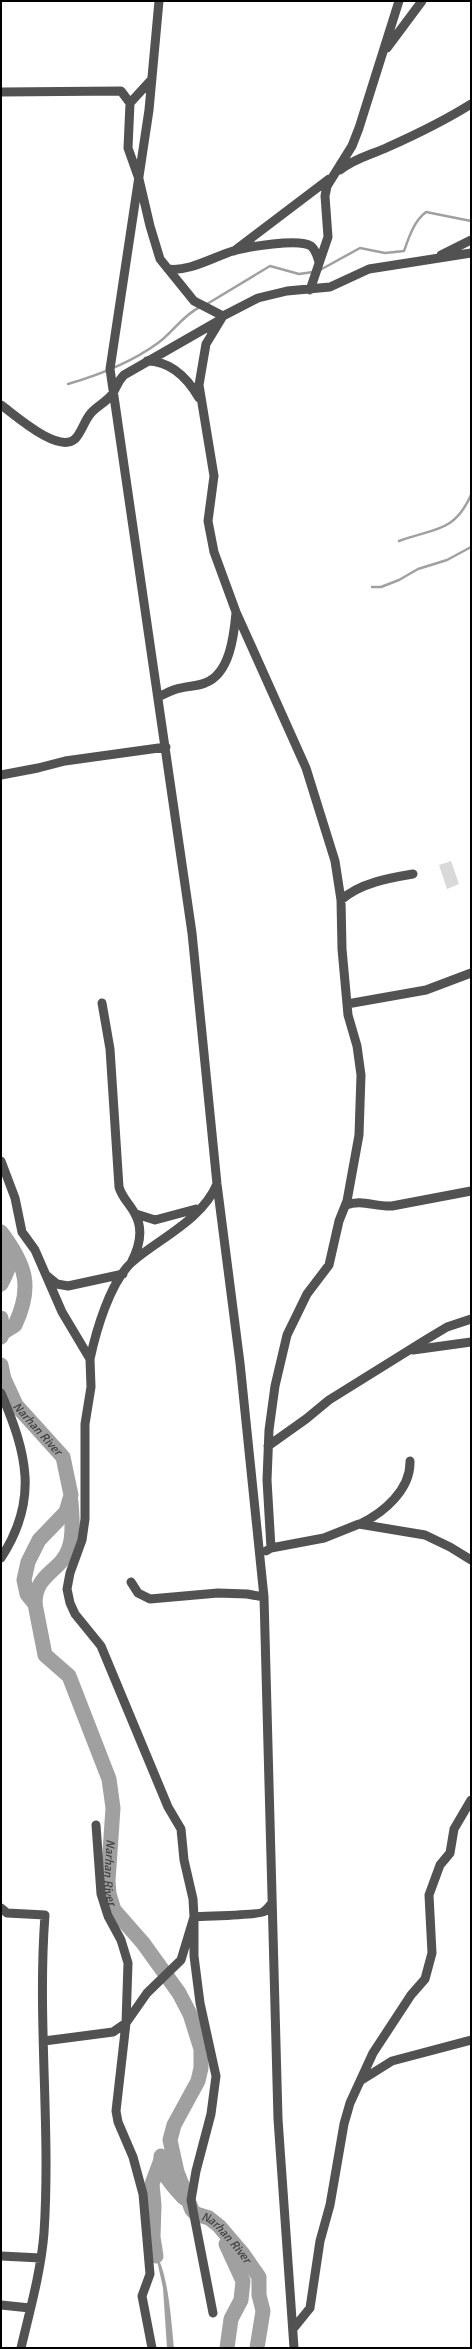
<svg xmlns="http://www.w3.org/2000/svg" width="472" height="2349" font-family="Signika,sans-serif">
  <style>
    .green { fill: #d9d9d9 }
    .water { fill: #a0a0a0 }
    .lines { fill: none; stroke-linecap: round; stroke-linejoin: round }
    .stream { stroke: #a0a0a0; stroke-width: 2.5 }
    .river { stroke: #a0a0a0; stroke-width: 15 }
    .minor { stroke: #525252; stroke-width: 9 }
    .labels { text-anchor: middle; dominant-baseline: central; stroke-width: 3; stroke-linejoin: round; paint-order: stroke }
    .water-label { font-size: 12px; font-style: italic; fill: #414141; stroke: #fff }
  </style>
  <rect width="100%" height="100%" fill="#fff"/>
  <!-- green -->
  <path class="green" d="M 451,861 L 459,884 L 447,889 L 439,865 Z"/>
  <!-- water -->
  <path class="water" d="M 156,2256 C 168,2269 172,2328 174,2348 L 167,2348 L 163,2288 Z"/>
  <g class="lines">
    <!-- stream -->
    <path class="stream" d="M 320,270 L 360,248 L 385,253 L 404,251 C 409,237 414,221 426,212 L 471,221
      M 207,304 L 270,266 L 299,274 L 313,272
      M 68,384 C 99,375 132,362 158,343 C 173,332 183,315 200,307
      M 399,541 C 434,528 454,533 471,495
      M 372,587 L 381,587 L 399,580 L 418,569 L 447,560 L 471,547"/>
    <!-- river -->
    <g class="river">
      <path d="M 1,1232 C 26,1265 33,1287 15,1325 L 2,1333"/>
      <path d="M 1,1284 C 9,1269 12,1262 6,1246"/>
      <path d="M 1,1318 L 3,1332 L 1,1337"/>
      <path id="s1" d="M 1,1365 L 4,1379 L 16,1405 L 63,1457 L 71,1495 L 66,1512 L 39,1540 L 28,1562 L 24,1580 L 27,1594 L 35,1604 L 45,1655 L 69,1676 L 109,1779 L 113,1808 L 108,1881 L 109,1894 L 114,1910 L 143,1943 L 179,1993 L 190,2014 L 201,2049 L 201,2068 L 198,2081 L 174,2125 L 170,2140 L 177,2172 L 192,2210 L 196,2214 L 209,2218 L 219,2226 L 243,2254 L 259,2277 L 259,2295 L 263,2311 L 257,2348"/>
      <path d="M 35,1604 C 35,1573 61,1572 69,1548 C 74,1535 72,1516 71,1502"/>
      <path d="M 161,2156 C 160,2173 173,2186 184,2198"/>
      <path d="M 226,2244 L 243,2281 L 241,2300 L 231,2319 L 227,2348"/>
      <path d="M 156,2256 L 153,2237 L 154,2205 L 152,2184 L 161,2160"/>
    </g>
    <!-- minor -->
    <path class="minor" d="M 159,1 L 149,110 L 110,369 L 192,933 L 217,1184 L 240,1363 L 264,1597 L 278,2119 L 294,2348
      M 387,48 L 422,1
      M 1,92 L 121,91 L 130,103 L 128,148 L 139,179 L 150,226 L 160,259 L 194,301 L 223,316 L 206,344 L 199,385 L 214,476 L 208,521 L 214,552 L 236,612 L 306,768 L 335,861 L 341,900 L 342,949 L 348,1015 L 357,1046 L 361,1075 L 359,1135 L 347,1201 L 339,1221 L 329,1265 L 307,1294 L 287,1335 L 275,1386 L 269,1430 L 267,1480 L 271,1548
      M 130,103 L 152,79
      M 340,170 C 355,158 371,155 388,147 C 417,134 444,121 471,104
      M 234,251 L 329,179
      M 441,255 L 471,240
      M 168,269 C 189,272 213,257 233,251 C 247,247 299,238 311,246 C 316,250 317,256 319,262
      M 310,290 L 328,237 L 325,196 L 327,186 L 352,146 L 359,128 L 399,1
      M 223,316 L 258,298 L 287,291 L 330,287 L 369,269 L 471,253
      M 147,361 C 171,361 188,379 199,398
      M 1,405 C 15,415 58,454 75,439 C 82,432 84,421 91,413 C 97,406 108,401 113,393 C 117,386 118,381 124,375 L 220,320
      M 158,697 C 165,694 173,689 181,688 C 189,686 198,686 205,683 C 230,674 234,635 236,613
      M 1,775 L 38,768 L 65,761 L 166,747
      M 341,900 C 360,883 389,878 413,874
      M 102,1003 L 110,1049 L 119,1187 C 122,1198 130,1204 135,1214 C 144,1230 139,1248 131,1263
      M 347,1004 L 426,990 L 471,973
      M 1,1161 L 15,1198 L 22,1232 L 35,1250 L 62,1312 L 90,1359 L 91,1387 L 85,1424 L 85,1519 L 82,1540 L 70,1573 L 67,1589 L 70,1603 L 75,1614 L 101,1646 L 168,1807 L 181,1829 L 184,1860 L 193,1899 L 194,1917 L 181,1960 L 147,1993 L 126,2023 L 116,2111 L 118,2122 L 133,2157 L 143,2194 L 150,2274 L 142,2296 L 152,2348
      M 346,1205 C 362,1199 375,1207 392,1206 L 471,1191
      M 136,1214 L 155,1220 L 196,1209
      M 46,1275 L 57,1284 L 68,1286 L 123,1274
      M 413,1350 L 471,1342
      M 90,1359 C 96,1331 110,1282 132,1262 C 160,1238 202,1220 217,1184
      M 1,1393 C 27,1453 39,1500 1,1558
      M 268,1446 L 306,1419 L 329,1400 L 427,1339 L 447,1327 L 471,1319
      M 360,1524 C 383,1513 411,1490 410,1461
      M 266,1551 L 271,1548 L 324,1538 L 359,1524 L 425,1535 L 450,1547 L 471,1560
      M 131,1582 L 138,1593 L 150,1599 L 218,1593 L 247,1594 L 264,1597
      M 1,1908 L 7,1913 L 45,1915 C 37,2021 51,2127 44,2233 C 41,2271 30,2310 21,2348
      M 44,2041 L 113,2032 L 126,2023 L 128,1963 L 121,1940 L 108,1916 L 101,1894 L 96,1825
      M 360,2081 L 392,2061 L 471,2040
      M 1,2256 L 41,2258
      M 1,2305 L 30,2308
      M 213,2313 L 191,2200 L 196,2171 L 211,2114 L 216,2076 L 200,2003 L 194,1956 L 194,1917 C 204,1916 259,1915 263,1912 C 267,1910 270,1905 272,1903
      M 293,2329 L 310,2308 L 320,2241 L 330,2205 L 344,2124 L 350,2103 L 373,2053 L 411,1995 L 425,1979 L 432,1953 L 429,1895 L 440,1865 L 450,1853 L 454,1829 L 471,1800"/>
  </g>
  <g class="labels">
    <!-- water labels -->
    <g class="water-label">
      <text stroke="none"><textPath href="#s1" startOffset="75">Narhan River</textPath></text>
      <text stroke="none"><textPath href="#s1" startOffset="567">Narhan River</textPath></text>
      <text stroke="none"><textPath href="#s1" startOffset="988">Narhan River</textPath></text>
    </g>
  </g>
  <!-- border -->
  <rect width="472" height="2349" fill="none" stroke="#000000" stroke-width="4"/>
</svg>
